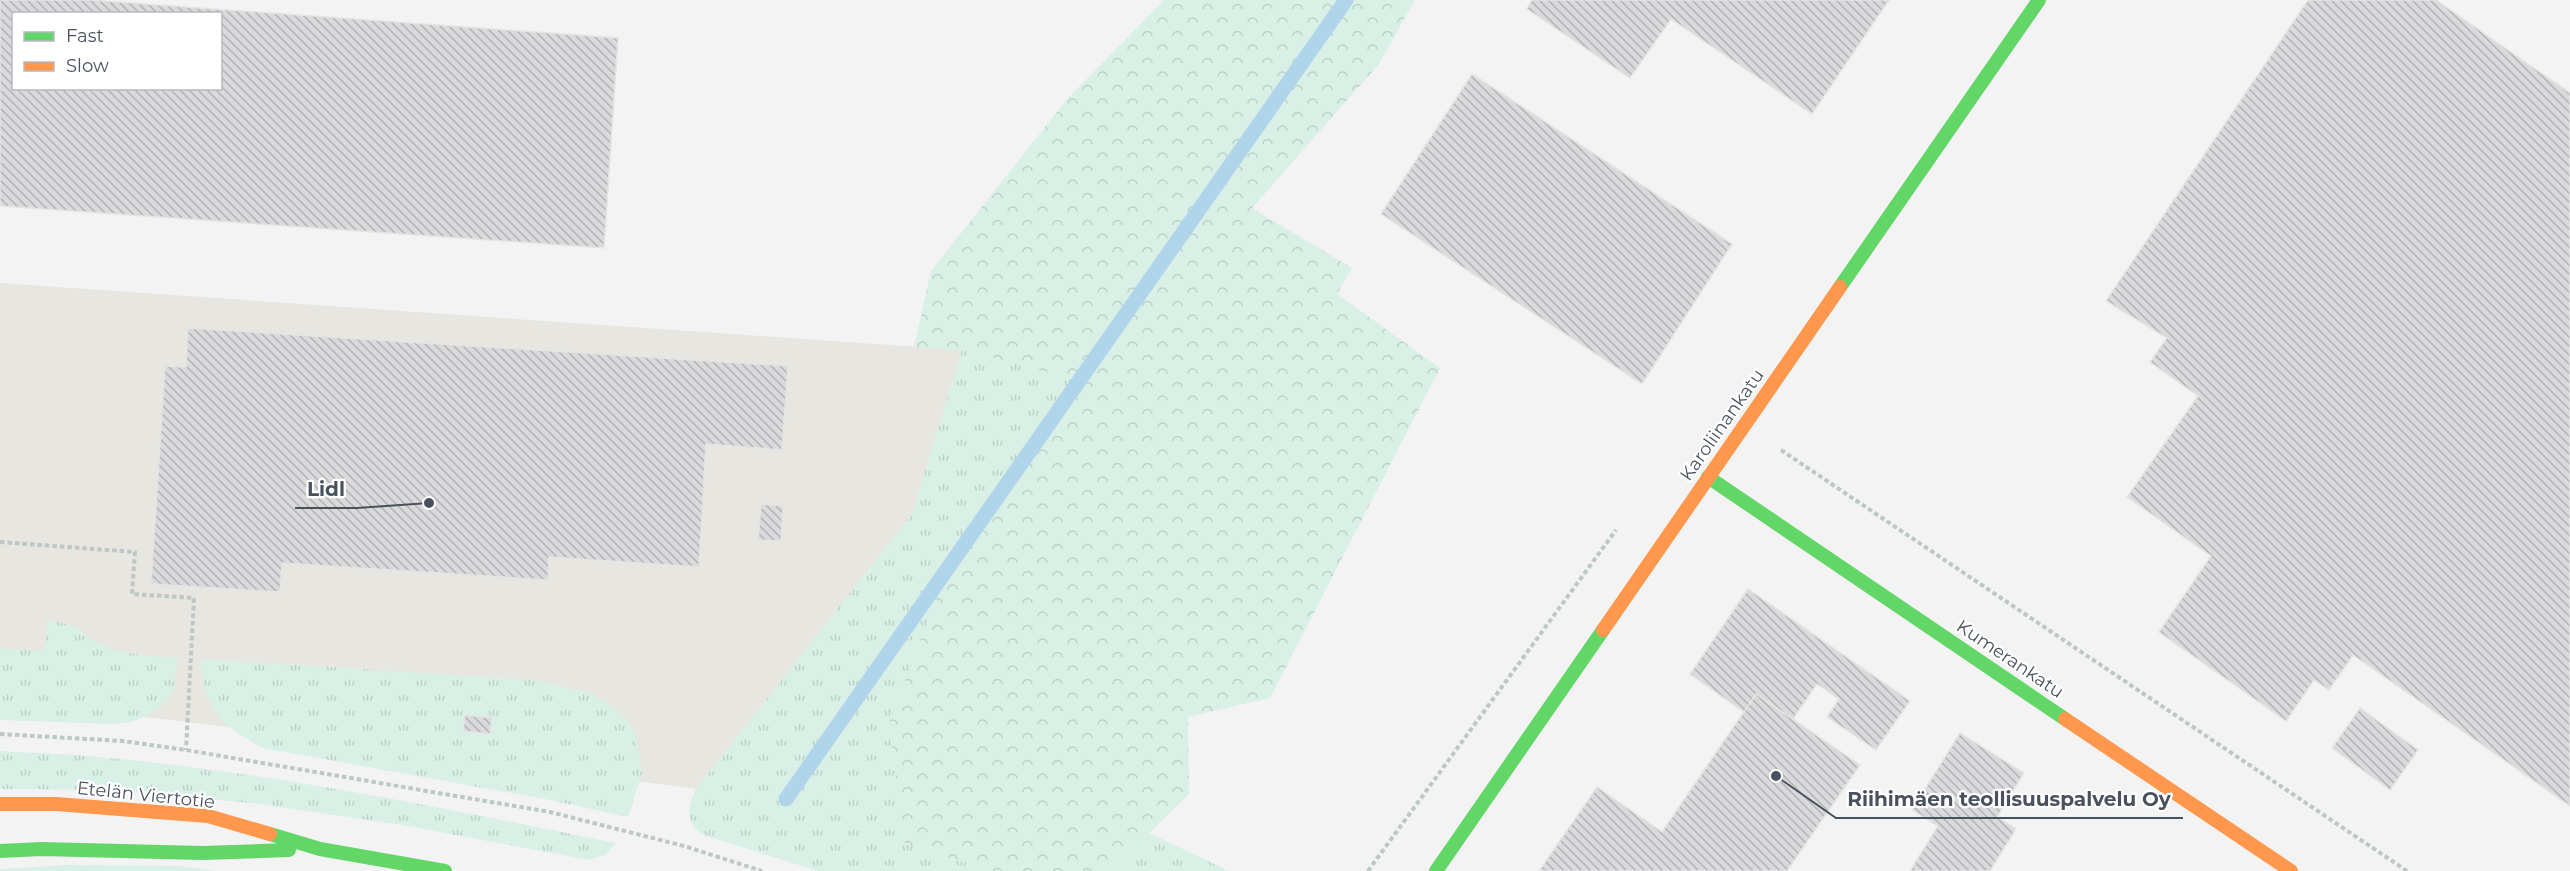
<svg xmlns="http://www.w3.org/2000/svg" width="2570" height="871" font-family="Montserrat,sans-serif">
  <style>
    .commercial { fill: #e7e6e1 }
    .grass { fill: url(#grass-tufts) }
    .forest { fill: url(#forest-crowns) }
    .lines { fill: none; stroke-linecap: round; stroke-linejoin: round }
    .stream { stroke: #b0d5eb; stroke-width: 15 }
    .building { fill: url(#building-back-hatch); stroke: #e4e4e5; stroke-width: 1.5; fill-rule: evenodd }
    .path { stroke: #bdc7c6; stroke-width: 4; stroke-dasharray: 4.5 3; stroke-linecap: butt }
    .fast { stroke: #63d668; stroke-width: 14 }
    .slow { stroke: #ff974d; stroke-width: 14 }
    .labels { text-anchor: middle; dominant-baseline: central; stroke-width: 4.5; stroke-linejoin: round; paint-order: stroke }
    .street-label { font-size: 18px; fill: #4a515e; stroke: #fff }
    .leader { fill: none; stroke: #4a515e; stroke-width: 2 }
    .callout-dot { fill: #4a515e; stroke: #fff; stroke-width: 2 }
    .callout-label { font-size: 20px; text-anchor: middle; font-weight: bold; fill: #4a515e; stroke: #fff; stroke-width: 4.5; stroke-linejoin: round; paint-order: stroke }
  </style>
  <defs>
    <pattern id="grass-tufts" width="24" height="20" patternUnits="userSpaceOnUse" patternTransform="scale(1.5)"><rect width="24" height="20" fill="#d9f0e6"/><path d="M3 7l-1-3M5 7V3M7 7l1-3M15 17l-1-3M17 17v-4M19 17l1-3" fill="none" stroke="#bcd0c8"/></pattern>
    <pattern id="forest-crowns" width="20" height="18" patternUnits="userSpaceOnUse" patternTransform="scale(1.5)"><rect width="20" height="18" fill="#d9f0e6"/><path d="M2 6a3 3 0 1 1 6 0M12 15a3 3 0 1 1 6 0" fill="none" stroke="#bcd0c8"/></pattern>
    <pattern id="building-back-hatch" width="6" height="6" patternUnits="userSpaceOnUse" patternTransform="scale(1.5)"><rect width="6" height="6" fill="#dadadc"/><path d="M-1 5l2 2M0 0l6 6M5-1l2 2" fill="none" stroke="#b3b3b6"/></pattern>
  </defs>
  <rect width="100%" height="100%" fill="#f3f3f3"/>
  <!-- commercial -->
  <path class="commercial" d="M 0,283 L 962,350 L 912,514 L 696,789 L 187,722 L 0,700 Z"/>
  <!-- grass -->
  <path class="grass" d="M 962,350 L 1080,380 L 946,572 L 905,844 L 994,871 L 818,871 L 703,835 C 684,823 688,806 696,789 L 912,514 Z
    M 47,620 L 75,626 L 92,640 L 114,650 L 144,656 L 178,657 L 174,688 L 167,701 L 150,714 L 132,722 L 112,724 L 0,720 L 0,648 L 44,651 Z
    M 201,659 L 537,680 L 593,694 L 614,708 L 628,721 L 635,734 L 642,773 L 628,817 L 545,799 L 263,748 C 222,726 202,708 201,659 Z
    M 0,751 C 36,753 73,754 109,758 C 280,774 448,809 616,843 L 605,855 L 589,860 L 402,825 L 252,803 L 108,790 L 0,789 Z
    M 1149,833 L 1229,871 L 1111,871 Z
    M 68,865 L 179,866 L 215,871 L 0,871 L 0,869 Z"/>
  <!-- forest -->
  <path class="forest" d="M 1164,0 L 1415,0 L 1379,64 L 1252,208 L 1352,268 L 1337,294 L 1440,368 L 1270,698 L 1188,717 L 1189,794 L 1111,871 L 994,871 L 905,844 L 889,723 L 946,572 L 1080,381 L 962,350 L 914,347 L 931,271 L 1068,98 Z"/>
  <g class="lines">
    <!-- stream -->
    <path class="stream" d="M 786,799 L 1346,0"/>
  </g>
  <!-- building -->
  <path class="building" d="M 0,0 L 90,0 L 618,38 L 604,248 L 0,206 ZM 14,14 L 220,14 L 220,88 L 14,88 Z
    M 1889,0 L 1812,114 L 1671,19 L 1630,78 L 1527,9 L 1532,0 Z
    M 2308,0 L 2436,0 L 2570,93 L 2570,806 L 2353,655 L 2329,690 L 2314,680 L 2286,721 L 2159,632 L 2211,556 L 2127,497 L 2198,396 L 2150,362 L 2167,338 L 2106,301 Z
    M 1472,74 L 1732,244 L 1642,384 L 1381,214 Z
    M 188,328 L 788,366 L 782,450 L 706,444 L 699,567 L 549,557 L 548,580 L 282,563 L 280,592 L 151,584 L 165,366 L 186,367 Z
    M 761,504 L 783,506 L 781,541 L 758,540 Z
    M 1748,589 L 1910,701 L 1876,750 L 1827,717 L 1839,699 L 1817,684 L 1793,719 L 1756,694 L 1744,712 L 1690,674 Z
    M 1756,694 L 1860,765 L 1787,871 L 1539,871 L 1597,787 L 1662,832 Z
    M 2360,708 L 2418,750 L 2390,790 L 2332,748 Z
    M 465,715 L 492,718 L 490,734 L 463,731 Z
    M 1960,733 L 2024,773 L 1997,817 L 2016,829 L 1990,871 L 1910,871 L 1938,826 L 1912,810 Z"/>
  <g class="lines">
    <!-- path -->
    <path class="path" d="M 1781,450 L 2407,871
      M 0,542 L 135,552 L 132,594 L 194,598 L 186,750
      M 0,734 L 123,741 L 186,750 L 550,812 L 684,846 L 762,871
      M 1368,871 L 1616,530"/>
    <!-- fast -->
    <path class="fast" d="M 1840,287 L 2039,0
      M 1708,477 L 2065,719
      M 270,834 L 320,849 L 445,871
      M 0,851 L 41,849 L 202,853 L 289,850
      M 1436,871 L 1603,630"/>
    <!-- slow -->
    <path class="slow" d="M 1603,630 L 1840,287
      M 2065,719 L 2291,871
      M 0,804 L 56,804 L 208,816 L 270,834"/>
  </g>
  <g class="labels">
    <!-- street labels -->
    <g class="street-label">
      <text transform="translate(1722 425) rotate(-55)">Karoliinankatu</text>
      <text transform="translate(2010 659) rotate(34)">Kumerankatu</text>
      <text transform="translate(146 795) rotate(6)">Etelän Viertotie</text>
    </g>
  </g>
  <!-- callouts -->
  <path class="leader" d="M429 503L357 508H295M1776 776L1836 818H2183"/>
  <g class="callout-dot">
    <circle cx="429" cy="503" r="6"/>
    <circle cx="1776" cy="776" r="6"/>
  </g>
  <g class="callout-label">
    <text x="326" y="496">Lidl</text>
    <text x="2009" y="806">Riihimäen teollisuuspalvelu Oy</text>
  </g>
  <!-- legend -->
  <rect x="12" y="12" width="210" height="78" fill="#ffffff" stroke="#b7b9bf" stroke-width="1.5"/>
  <rect x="24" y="32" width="30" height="9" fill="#63d668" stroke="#b7b9bf" stroke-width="1.5"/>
  <text x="66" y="42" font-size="18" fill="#4a515e">Fast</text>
  <rect x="24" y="62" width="30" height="9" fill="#ff974d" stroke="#b7b9bf" stroke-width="1.5"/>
  <text x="66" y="72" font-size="18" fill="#4a515e">Slow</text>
</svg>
